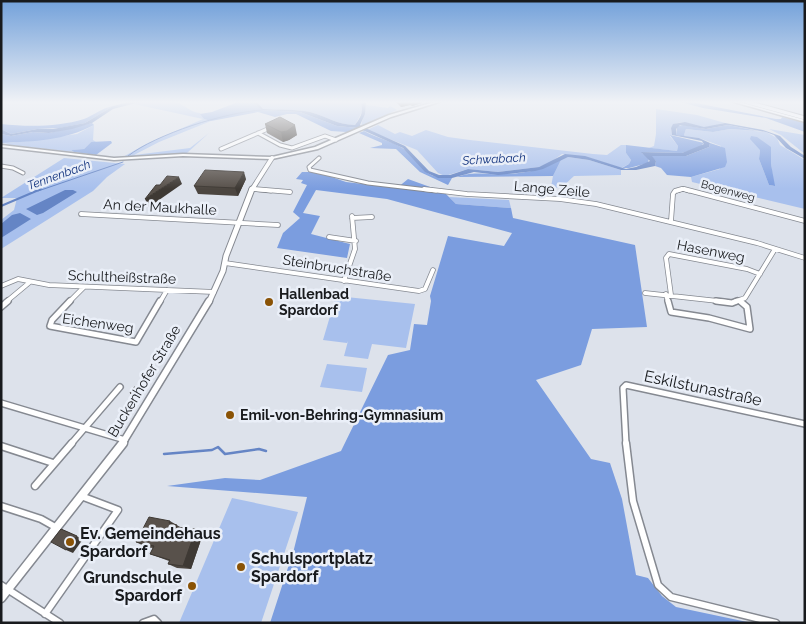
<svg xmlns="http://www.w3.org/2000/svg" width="806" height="624" font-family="Raleway,sans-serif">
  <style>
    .green { fill: #a8c0ed; fill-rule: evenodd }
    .forest { fill: #7b9ddf }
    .water { fill: #6585c5 }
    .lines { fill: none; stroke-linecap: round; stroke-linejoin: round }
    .stream-far2 { stroke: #6585c5; stroke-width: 1 }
    .stream-far1 { stroke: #6585c5; stroke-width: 2 }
    .stream { stroke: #6585c5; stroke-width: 2.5 }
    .minor-far3-casing { stroke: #858991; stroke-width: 5 }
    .minor-far2-casing { stroke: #858991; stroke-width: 5.5 }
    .minor-far1-casing { stroke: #858991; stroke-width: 8 }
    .minor-casing { stroke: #858991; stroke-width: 9 }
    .tertiary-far3-casing { stroke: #858991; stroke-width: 5.5 }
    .tertiary-far2-casing { stroke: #858991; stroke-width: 7 }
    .tertiary-far1-casing { stroke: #858991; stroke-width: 9 }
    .tertiary-casing { stroke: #858991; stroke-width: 11 }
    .secondary-casing { stroke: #858991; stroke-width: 3 }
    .minor-far3 { stroke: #fff; stroke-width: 3 }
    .minor-far2 { stroke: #fff; stroke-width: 4 }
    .minor-far1 { stroke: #fff; stroke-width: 5 }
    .minor { stroke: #fff; stroke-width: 6 }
    .tertiary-far3 { stroke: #fff; stroke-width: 4 }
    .tertiary-far2 { stroke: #fff; stroke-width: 5 }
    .tertiary-far1 { stroke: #fff; stroke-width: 6 }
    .tertiary { stroke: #fff; stroke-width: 8 }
    .secondary { fill: #fff; fill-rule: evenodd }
    .wall { fill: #4c4640 }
    .shaded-wall { fill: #3e3934 }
    .building { fill: #58514b; stroke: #3e3934 }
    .poi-dot { fill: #8a5306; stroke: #eaeff8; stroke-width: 2 }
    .labels { text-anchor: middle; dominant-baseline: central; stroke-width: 5; stroke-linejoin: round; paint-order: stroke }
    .far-street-label { font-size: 11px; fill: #181a1d; stroke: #eaeff8 }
    .far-water-label { font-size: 12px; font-style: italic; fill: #0f307c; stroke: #eaeff8 }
    .street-label { font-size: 14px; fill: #181a1d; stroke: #eaeff8 }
    .poi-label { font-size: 14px; font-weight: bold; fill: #181a1d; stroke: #eaeff8; text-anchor: start }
    .near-street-label { font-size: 16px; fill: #181a1d; stroke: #eaeff8 }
    .near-poi-label { font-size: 16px; font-weight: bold; fill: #181a1d; stroke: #eaeff8; text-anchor: start }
  </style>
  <rect width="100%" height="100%" fill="#dde2eb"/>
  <!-- green -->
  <path class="green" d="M 140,102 C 152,102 166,100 178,103 C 186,106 190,112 200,113 L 204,119 L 211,121 L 159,142 L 134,155 L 190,148 L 209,133 L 187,153 L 123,157 L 146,144 L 203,119 L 134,104 Z
    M 257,102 L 363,102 L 362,112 L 355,125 C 337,125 326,116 310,112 C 294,109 279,110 263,109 Z
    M 366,105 L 388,108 L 390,106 L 397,110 L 361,126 Z
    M 656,109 L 697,115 L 725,123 C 718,124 712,127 705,127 C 694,127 679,116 671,128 L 672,135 L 670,136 L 678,146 L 677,151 L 649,148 L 654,146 L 656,134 Z
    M 94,125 L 93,140 L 96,142 L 91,142 L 84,149 L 71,150 L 74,152 L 1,144 L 77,134 Z
    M 378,125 L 395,134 L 400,132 L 412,136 L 426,130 L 448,137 L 470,140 L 593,154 L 607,155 L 621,145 L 626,145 L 626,153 L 631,160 L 629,164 L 621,168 L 590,158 L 562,154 L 551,162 L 539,167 L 498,172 L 468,169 L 445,176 L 438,173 L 417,150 L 367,130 Z
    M 686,129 L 713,132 L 730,129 L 766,132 L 777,138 L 780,145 L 805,160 L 805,209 L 692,182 L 691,177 L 720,169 L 721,146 L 699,138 L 686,137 L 684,135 ZM 771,147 L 771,164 L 774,186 L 769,185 L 759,159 L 760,150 Z
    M 769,129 L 805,135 L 805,154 L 781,135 Z
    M 568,157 L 589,160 L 621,170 L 621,175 L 574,176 L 561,188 L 551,187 L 553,176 L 562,158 Z
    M 64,158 L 125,164 L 107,177 L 93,191 L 1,249 L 1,220 L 14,210 L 17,198 L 1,198 Z
    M 449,197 L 509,200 L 511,208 L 456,204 Z
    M 336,296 L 415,304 L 406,348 L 372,344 L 368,359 L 344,356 L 348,341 L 347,343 L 323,340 Z
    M 327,364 L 367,368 L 362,392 L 320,387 Z
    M 232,498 L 298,512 L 261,623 L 179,623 Z"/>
  <!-- forest -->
  <path class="forest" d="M 238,102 L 252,102 L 263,110 L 300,112 L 337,126 L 358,128 L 347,132 L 331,131 L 296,114 L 287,114 L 275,117 L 258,112 L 211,121 L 204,119 L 200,114 L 212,112 Z
    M 680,102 L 691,102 L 776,119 L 781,119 L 782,117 L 805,123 L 805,132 L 766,118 L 703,108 Z
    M 113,106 L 85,123 L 60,128 L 37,129 L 11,134 L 1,129 L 1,124 C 28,127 58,127 84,119 C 94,115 102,108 113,106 Z
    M 92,123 L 94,125 C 63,141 36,141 1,143 L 1,134 L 11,136 L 33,132 L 49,133 Z
    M 683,125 L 706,129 L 728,125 L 758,131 L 730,129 L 713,132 L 686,129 L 684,135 L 686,137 L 676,135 L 677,126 Z
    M 364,131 C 377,138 392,141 404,149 C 425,163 419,179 452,178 L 448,185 L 420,172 L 396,149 L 370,148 L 382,145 L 382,143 L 359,133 Z
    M 670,135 L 704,143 L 698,148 L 682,153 L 643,152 L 642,153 L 649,158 L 648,163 L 629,168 L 622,168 L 629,164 L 631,160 L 626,153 L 626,145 L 677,151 L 678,146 Z
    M 751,136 L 757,137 L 771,147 L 771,164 L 775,186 L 769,185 L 759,159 L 760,150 L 750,139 Z
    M 111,141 L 112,143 L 96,155 L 74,152 L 71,150 L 84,149 L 91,142 Z
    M 710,143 L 725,148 L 727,162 L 725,167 L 691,177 L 667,175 L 661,168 L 655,166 L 656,161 L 651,156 L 686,156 L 709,147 Z
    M 562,158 L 553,176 L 457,177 C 475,171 482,175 499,174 C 522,174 543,171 562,158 Z
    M 302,172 L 317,172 L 346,182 L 397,188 L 408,179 L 444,192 L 456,204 L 511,208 L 513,218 L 635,245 L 647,327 L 592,329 L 581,365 L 536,380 L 591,459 L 610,463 L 622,499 L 636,575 L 648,578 L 662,596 L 676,607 L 752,623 L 270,623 L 294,549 L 307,497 L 167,486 L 225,478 L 260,480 L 341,451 L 388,355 L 410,350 L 414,324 L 427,325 L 431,301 L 430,296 L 448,236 L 504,246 L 512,233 L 387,199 L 316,190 L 303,213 L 320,216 L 311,234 L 350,244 L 347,258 L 277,248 L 283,233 L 300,218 L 293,212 L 307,185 L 301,183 L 303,180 L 296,179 Z"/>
  <!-- water -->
  <path class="water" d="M 129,102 L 140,102 L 113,109 L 92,123 L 72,129 L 49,133 L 33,132 L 11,136 L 1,134 L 1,129 L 11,134 L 37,129 L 53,129 L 85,123 L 113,106 Z
    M 252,102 L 257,102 L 263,109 C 279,110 295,109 310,112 C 326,116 337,125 355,125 C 360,118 364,112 361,104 L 366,102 L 365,114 L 360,125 L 361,126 L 405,146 L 429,171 L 439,175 L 450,175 L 468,169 L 498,172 L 539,167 L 565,154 L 585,156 L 626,169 L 636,167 L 650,161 L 641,152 L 682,153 L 704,144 L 702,141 L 672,135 L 671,128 L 673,124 L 685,122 L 704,127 L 725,123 L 763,130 L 780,136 L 791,147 L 805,156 L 805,159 L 786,148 L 774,135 L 766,132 L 728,125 L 706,129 L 680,125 L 676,129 L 676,135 L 699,138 L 710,143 L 709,147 L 686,156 L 652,156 L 656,161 L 655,166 L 636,170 L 621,170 L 589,160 L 568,157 L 543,169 L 535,171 L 498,175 L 474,172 L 452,178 L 438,178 L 425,172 L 403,148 L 358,128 L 337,126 L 300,112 L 262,110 Z
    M 65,190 L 73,190 L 77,192 L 43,213 L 37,215 L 26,209 Z
    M 20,213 L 31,219 L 1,238 L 1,224 L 12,215 Z"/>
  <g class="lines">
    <!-- stream-far2 -->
    <path class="stream-far2" d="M 128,156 C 156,134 226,112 262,110
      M 38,191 L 123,162"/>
    <!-- stream-far1 -->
    <path class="stream-far1" d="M 1,206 L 41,189"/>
    <!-- stream -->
    <path class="stream" d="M 164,454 L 212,450 L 218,447 L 225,454 L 259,449 L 266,451"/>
    <!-- minor-far3 casing -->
    <g class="minor-far3-casing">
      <path id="minor-far3" d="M 747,102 L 805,118
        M 258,133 L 280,145 L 292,148 L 325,136 L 336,140
        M 221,149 L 270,128
        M 319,158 L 309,167 L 310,170 L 368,183 L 436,191
        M 1,166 L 13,168 L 23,173
        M 251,189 L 271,191
        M 677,191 L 683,189 L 689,191"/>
    </g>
    <!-- minor-far2 casing -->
    <g class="minor-far2-casing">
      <path id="minor-far2" d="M 254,189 L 290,192
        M 424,189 L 467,194 L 560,199 L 596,204 L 757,243 L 805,258
        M 684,189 L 805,221
        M 81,214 L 278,225
        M 352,218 L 372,217
        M 671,221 L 673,194 L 675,191 L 682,189
        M 329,237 L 356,241
        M 225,263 L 419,291 L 425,289 L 433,270
        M 344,281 L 355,249 L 352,216
        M 1,286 L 18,279 L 49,285 L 214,292
        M 645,293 L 727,302
        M 666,294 L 668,302
        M 671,295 L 666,258 L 669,254 L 747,269 L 760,274
        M 740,301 L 742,302
        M 6,302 L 30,282
        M 69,302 L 84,287
        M 160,302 L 167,290
        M 734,302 L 745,298 L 775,249"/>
    </g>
    <!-- minor-far1 casing -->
    <g class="minor-far1-casing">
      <path id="minor-far1" d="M 70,301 L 52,320 L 50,326 L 136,342 L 160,301
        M 668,301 L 671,312 L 709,318 L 750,329 L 747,307 L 740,301
        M 716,301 L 732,303 L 737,301
        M 1,307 L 8,301
        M 1,403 L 125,440
        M 71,444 L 120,387
        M 626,444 L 623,388 L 626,385 L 805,424"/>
    </g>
    <!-- minor casing -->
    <g class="minor-casing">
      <path id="minor" d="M 626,443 L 633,501 L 658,585 L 671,597 L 776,623
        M 1,446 L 53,463
        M 35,486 L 72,443
        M 1,506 L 41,519 L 57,528
        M 1,585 L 60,623
        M 45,614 L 118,510 L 81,496
        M 143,623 L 154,619 L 158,623"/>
    </g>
    <!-- tertiary-far3 casing -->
    <g class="tertiary-far3-casing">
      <path id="tertiary-far3" d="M 251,191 L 272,158"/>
    </g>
    <!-- tertiary-far2 casing -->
    <g class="tertiary-far2-casing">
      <path id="tertiary-far2" d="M 209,302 L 223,271 L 226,256 L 252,189"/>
    </g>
    <!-- tertiary-far1 casing -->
    <g class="tertiary-far1-casing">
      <path id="tertiary-far1" d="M 122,444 L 209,301"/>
    </g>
    <!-- tertiary casing -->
    <g class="tertiary-casing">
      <path id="tertiary" d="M 1,598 L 123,443"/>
    </g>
    <!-- secondary casing -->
    <g class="secondary-casing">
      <path id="secondary" d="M 434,102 L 439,102 L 391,117 L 318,149 L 272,159 L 183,156 L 114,160 L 1,147 L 1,145 L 114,158 L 183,154 L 272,157 L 315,147 L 389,115 Z
        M 734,102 L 739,102 L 805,120 L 805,122 Z"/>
    </g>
    <!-- minor-far3 -->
    <use href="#minor-far3" class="minor-far3"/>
    <!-- minor-far2 -->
    <use href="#minor-far2" class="minor-far2"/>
    <!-- minor-far1 -->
    <use href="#minor-far1" class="minor-far1"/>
    <!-- minor -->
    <use href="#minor" class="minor"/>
    <!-- tertiary-far3 -->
    <use href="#tertiary-far3" class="tertiary-far3"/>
    <!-- tertiary-far2 -->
    <use href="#tertiary-far2" class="tertiary-far2"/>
    <!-- tertiary-far1 -->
    <use href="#tertiary-far1" class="tertiary-far1"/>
    <!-- tertiary -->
    <use href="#tertiary" class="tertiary"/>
    <!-- secondary -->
    <use href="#secondary" class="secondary"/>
  </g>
  <!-- wall -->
  <path class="wall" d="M 396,102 L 422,102 L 422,103 L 412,106 L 410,105 L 401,107 Z
    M 265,124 L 297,135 L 289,140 L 283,142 L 267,133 Z
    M 246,179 L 238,196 L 198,194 L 194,186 Z
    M 143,389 L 145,391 L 141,398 L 132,396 L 130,393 Z
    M 170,521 L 180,527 L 196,529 L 203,534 L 191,569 L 177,568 L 168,564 L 169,561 L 150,554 L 153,548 L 146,547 L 136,542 Z"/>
  <!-- shaded-wall -->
  <path class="shaded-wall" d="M 401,102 L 410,102 L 410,105 L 401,107 Z
    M 412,102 L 422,102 L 422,103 L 412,106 Z
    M 295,125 L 297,135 L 289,140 L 283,142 L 281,132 Z
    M 244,172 L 246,179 L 238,196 L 235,188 Z
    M 179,177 L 182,184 L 149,207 L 145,199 Z
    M 143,389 L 145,391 L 141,398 L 139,396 Z
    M 61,529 L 83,539 L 73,553 L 66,550 Z
    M 196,529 L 203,534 L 191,569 L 183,566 Z"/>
  <!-- building -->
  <path class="building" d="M 280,117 L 295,125 L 287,131 L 281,132 L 265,124 Z
    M 205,170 L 244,172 L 235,188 L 194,186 Z
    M 167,176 L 179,177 L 145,199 L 156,185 L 160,185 Z
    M 134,387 L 143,389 L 139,396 L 130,393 Z
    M 149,517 L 170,521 L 169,523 L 177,525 L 176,527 L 196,529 L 183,566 L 168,564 L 170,560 L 150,554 L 154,546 L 136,542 Z
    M 61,529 L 77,536 L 66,550 L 51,542 Z"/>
  <!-- sky -->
  <linearGradient id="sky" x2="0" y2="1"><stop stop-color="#73a1da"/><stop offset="0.54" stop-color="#f0f2f6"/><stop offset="1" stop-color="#f0f2f6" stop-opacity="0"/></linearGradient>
  <rect width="806" height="189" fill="url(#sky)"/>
  <!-- markers -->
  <g class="poi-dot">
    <circle cx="269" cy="302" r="5"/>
    <circle cx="230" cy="415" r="5"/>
    <circle cx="70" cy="542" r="5"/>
    <circle cx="241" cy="567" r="5"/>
    <circle cx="192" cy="586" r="5"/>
  </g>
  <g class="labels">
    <!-- far-street labels -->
    <g class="far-street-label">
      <text transform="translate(728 191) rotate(15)">Bogenweg</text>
    </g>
    <!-- far-water labels -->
    <g class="far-water-label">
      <text transform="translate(494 159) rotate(-3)">Schwabach</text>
      <text transform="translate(59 175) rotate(-20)">Tennenbach</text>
    </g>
    <!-- street labels -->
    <g class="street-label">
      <text transform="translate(552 189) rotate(5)">Lange Zeile</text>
      <text transform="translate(160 207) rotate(3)">An der Maukhalle</text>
      <text transform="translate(711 251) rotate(11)">Hasenweg</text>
      <text transform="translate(337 268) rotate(9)">Steinbruchstraße</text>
      <text transform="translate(122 277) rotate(2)">Schultheißstraße</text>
      <text transform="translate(98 323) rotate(8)">Eichenweg</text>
      <text transform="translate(144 381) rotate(-59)">Buckenhofer Straße</text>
    </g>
    <!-- poi labels -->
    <g class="poi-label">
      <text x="279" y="294">Hallenbad<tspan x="279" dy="16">Spardorf</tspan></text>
      <text x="240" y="415">Emil-von-Behring-Gymnasium</text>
    </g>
    <!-- near-street labels -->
    <g class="near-street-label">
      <text transform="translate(703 388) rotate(12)">Eskilstunastraße</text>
    </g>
    <!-- near-poi labels -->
    <g class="near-poi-label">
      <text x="80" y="533">Ev. Gemeindehaus<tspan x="80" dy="18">Spardorf</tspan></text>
      <text x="251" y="558">Schulsportplatz<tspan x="251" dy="18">Spardorf</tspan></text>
      <text x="182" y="577" text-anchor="end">Grundschule<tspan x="182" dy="18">Spardorf</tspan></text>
    </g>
  </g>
  <!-- border -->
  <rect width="806" height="624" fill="none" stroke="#181a1d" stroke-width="5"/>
</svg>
